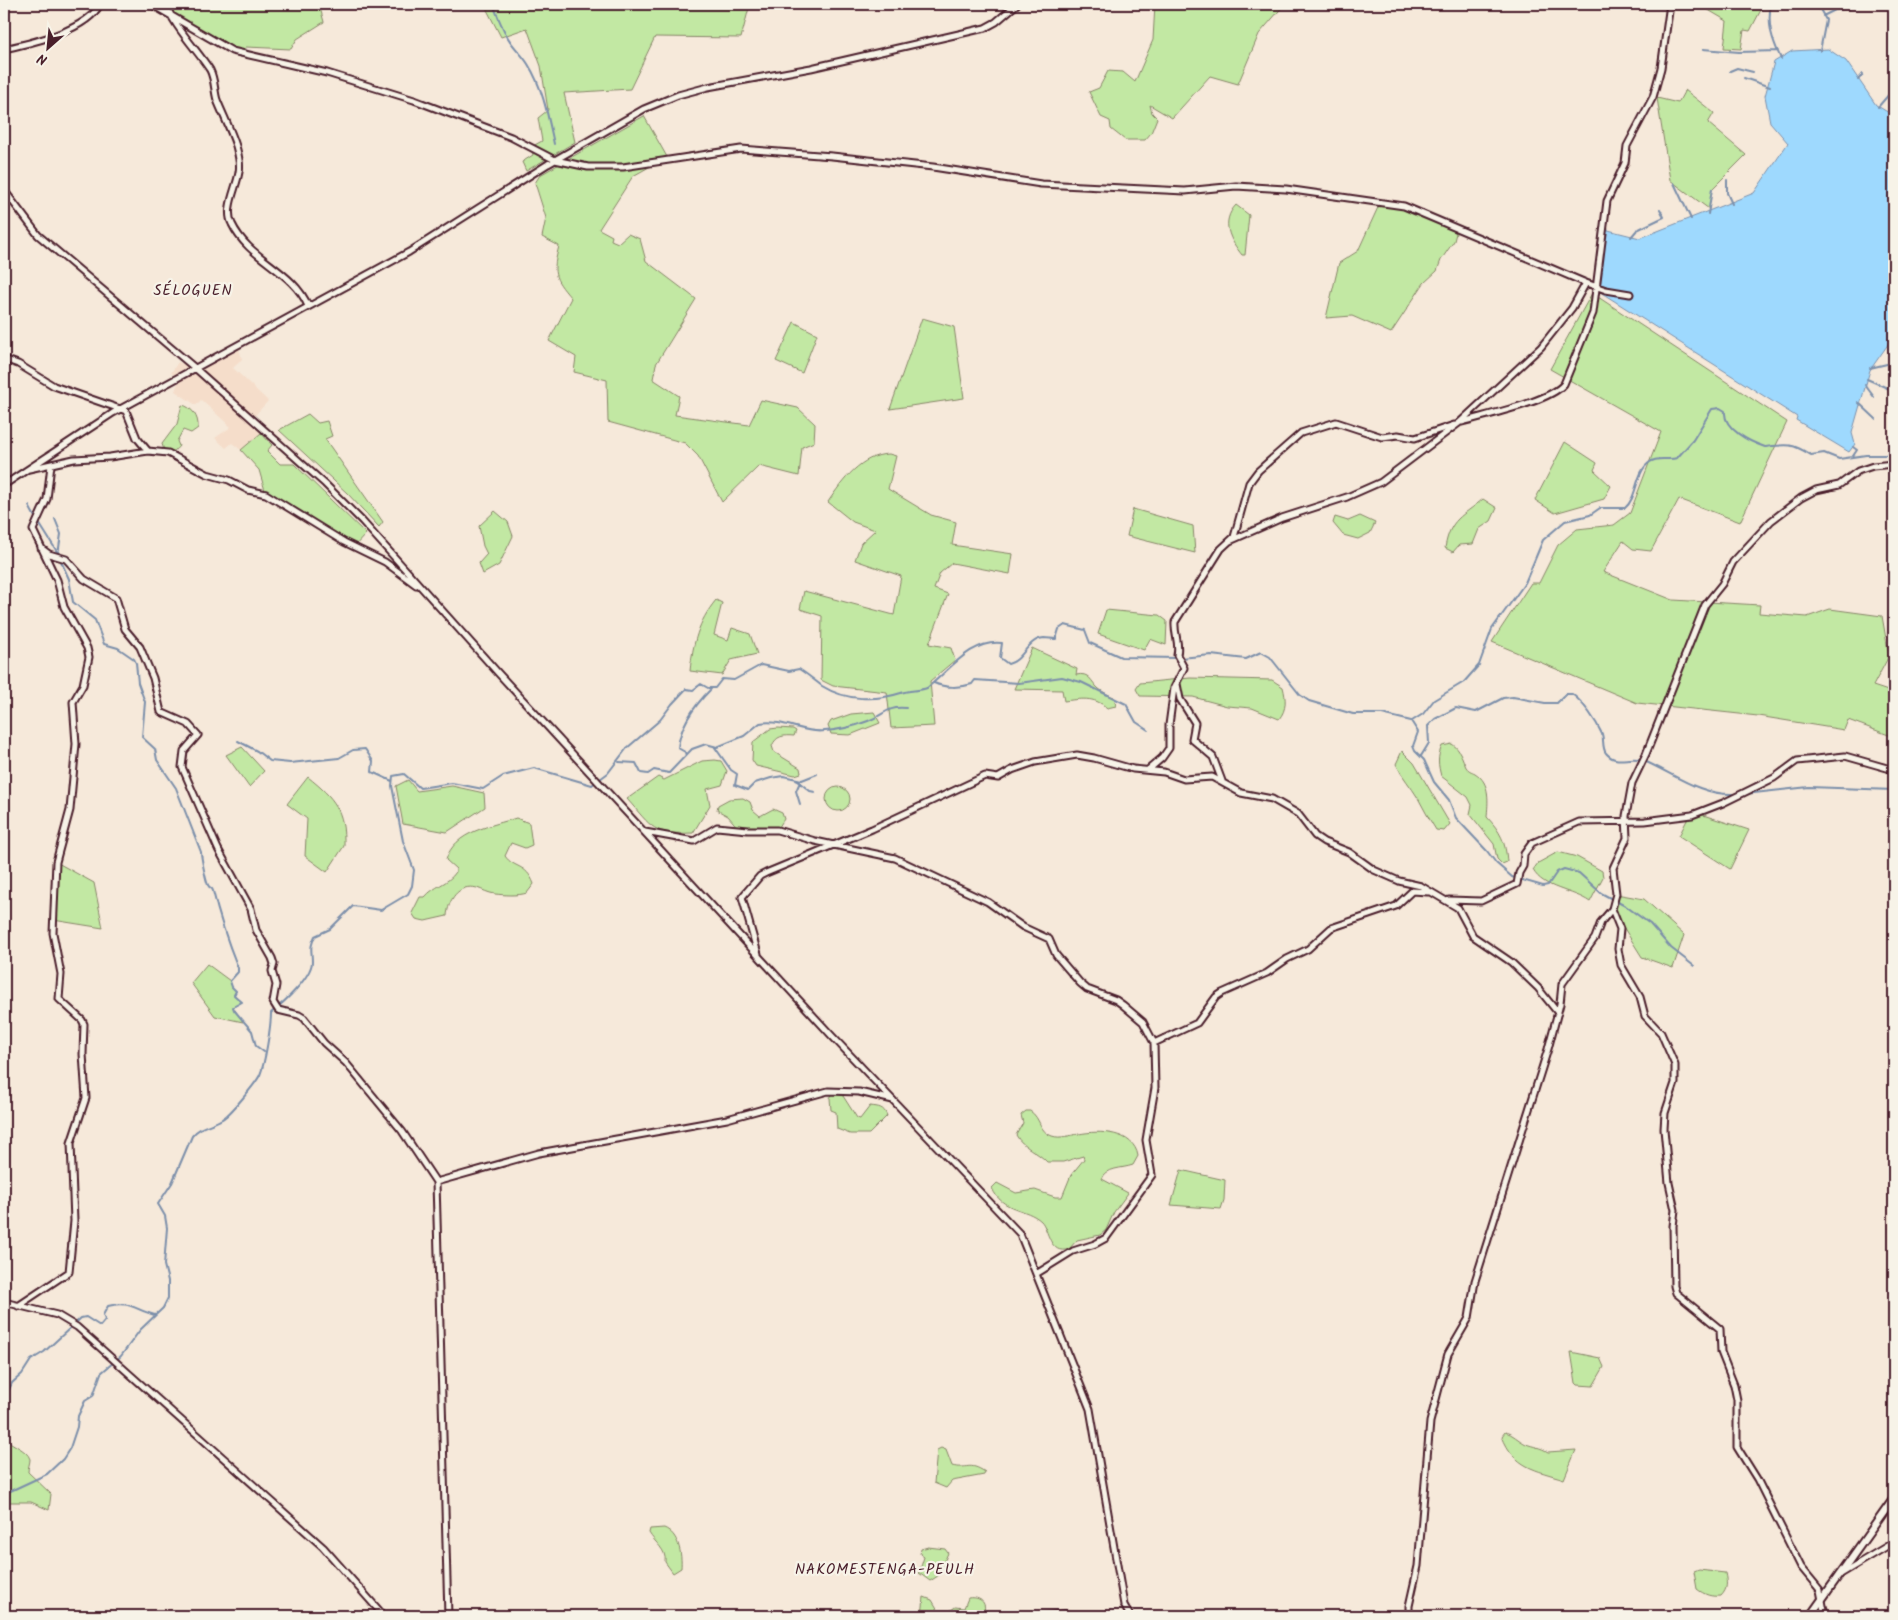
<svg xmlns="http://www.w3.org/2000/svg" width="1898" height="1620" font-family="Kalam,sans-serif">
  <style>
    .built { fill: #f5ddca }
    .green { fill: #c2e8a3; stroke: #868467 }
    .water { fill: #9ed9fe; stroke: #7c8faa }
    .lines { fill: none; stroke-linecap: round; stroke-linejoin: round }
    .stream { stroke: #7c8faa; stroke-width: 2 }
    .minor-casing { stroke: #4a1f2b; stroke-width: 9 }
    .tertiary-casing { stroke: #4a1f2b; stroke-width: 10 }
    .minor { stroke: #f7f3e8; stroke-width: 5 }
    .tertiary { stroke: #f7f3e8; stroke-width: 6 }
    .labels { text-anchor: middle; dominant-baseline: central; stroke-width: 4.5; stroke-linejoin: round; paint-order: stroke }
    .quarter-label { font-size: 15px; letter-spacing: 1px; fill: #4a1f2b; stroke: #f7f3e8 }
  </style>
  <rect width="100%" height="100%" fill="#f6e9da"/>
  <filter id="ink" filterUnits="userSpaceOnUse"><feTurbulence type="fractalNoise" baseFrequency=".02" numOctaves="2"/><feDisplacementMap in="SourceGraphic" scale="10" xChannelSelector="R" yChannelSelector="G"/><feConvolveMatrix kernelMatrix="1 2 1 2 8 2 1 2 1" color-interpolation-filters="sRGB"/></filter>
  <g filter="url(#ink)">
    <!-- built -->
    <path class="built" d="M 238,345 L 242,359 L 233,368 L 268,401 L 249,422 L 261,433 L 241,450 L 232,443 L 226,448 L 215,438 L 231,427 L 201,400 L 196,405 L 175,391 L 180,378 L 171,373 L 178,362 L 196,369 Z"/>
    <!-- green -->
    <path class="green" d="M 166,4 L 319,4 L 324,22 L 297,39 L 291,49 L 246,47 L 241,53 L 171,15 Z
      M 484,4 L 750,4 L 741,38 L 655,37 L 630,89 L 564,93 L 575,142 L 526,171 L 522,162 L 533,155 L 531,147 L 542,141 L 538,118 L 548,110 L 541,66 L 527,28 L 501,37 Z
      M 1155,4 L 1285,4 L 1259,34 L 1238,84 L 1210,76 L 1172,118 L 1150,105 L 1152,113 L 1157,118 L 1151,133 L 1145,140 L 1125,140 L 1111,129 L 1110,121 L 1101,117 L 1089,92 L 1099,88 L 1108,71 L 1123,72 L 1135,82 L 1153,40 Z
      M 1704,4 L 1764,4 L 1750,31 L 1744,30 L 1741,49 L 1724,48 L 1727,21 L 1705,8 Z
      M 1685,90 L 1714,113 L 1708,123 L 1746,155 L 1712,189 L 1709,209 L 1670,180 L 1657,98 L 1678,103 Z
      M 644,116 L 667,157 L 633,176 L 599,229 L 612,236 L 611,240 L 618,243 L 628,234 L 640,239 L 646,261 L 696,299 L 656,364 L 653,379 L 679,396 L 675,415 L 749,425 L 761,400 L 798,408 L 815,424 L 814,442 L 802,447 L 799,476 L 759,466 L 722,502 L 698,456 L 685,443 L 608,422 L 607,380 L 574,372 L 576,357 L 549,341 L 571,298 C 553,277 552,273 559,246 L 542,237 L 546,218 L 535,183 L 540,175 Z
      M 1380,203 L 1404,206 L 1457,229 L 1454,241 L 1441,260 L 1437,271 L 1424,283 L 1391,333 L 1352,316 L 1326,318 L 1339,263 L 1358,251 Z
      M 1236,205 L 1249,215 L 1245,255 L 1242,255 C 1230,240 1220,222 1236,205 Z
      M 1592,293 L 1787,422 L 1740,522 L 1679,499 L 1651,551 L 1633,549 L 1623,541 L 1603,572 L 1673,600 L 1760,605 L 1759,613 L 1807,617 L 1830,609 L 1882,616 L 1889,656 L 1873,686 L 1894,693 L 1894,737 L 1848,720 L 1844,730 L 1758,716 L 1637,703 L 1492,642 L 1531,583 L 1539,583 L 1558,545 L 1577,529 L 1614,525 L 1630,513 L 1661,432 L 1550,369 Z
      M 922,318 L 954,327 L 964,398 L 890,409 Z
      M 794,322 L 817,334 L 802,373 L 776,361 Z
      M 182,405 C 192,407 199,417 198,428 L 191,433 L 183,430 L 177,441 L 179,446 C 175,451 171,454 165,453 L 162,444 L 177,424 Z
      M 308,414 L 318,423 L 327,421 L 332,436 L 325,439 L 383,522 L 379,527 L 347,493 L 279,430 Z
      M 261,433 L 272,445 L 267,451 L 280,464 L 294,464 L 366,534 L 353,548 L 266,494 L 259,470 L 241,450 Z
      M 1565,442 L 1597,463 L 1594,470 L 1611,486 L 1604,499 L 1555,513 L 1535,500 Z
      M 889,454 L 896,456 L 888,489 L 931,515 L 956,522 L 952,545 L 1013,554 L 1010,574 L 952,563 L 940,573 L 934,589 L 948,594 L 929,644 L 951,648 L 955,660 L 930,681 L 934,726 L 891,728 L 887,692 L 833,686 L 821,680 L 822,616 L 800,609 L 804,591 L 894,615 L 901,576 L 855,560 L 861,543 L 875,530 L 853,522 L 828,502 C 843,480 861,455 889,454 Z
      M 1483,499 L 1497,508 L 1491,521 L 1479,529 L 1473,544 L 1459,545 L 1453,552 L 1445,548 C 1450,518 1462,517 1483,499 Z
      M 1133,509 L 1193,526 L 1195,553 L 1127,536 Z
      M 495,511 L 508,522 L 513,536 L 499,565 L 483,574 L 479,563 L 487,554 L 483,546 L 479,526 Z
      M 1360,516 L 1375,523 L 1370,533 L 1358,539 L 1343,535 L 1333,523 L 1335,517 L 1348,521 Z
      M 716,600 L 722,603 L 714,635 L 728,640 L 732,628 L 750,634 L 757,654 L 731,660 L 722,675 L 690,671 C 693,643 698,622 716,600 Z
      M 1106,610 L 1159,615 L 1167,621 L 1166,645 L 1150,639 L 1144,650 L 1098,634 Z
      M 1032,648 L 1077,669 L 1076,675 C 1090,672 1090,681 1099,689 C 1103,692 1109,695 1114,697 L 1116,706 L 1107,708 C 1094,696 1080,699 1064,701 L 1062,690 L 1014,689 Z
      M 1190,678 L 1272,680 L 1283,687 C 1286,699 1287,709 1279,719 L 1252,708 L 1227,706 L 1193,697 L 1140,696 L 1136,689 L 1140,683 Z
      M 874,712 L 880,723 L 850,735 L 831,734 L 828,726 L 831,721 L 851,714 Z
      M 778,728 L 793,729 L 796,731 L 794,736 C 783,735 776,736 772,746 L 774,752 L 800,768 L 801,773 L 795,775 L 756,766 L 752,760 L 753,742 L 770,729 Z
      M 1452,744 C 1460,749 1462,758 1466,767 C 1469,771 1471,771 1475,773 C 1491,783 1488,802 1487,817 C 1500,831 1506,842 1507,862 L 1502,864 L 1497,859 L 1494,844 L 1470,814 L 1472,805 L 1468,797 L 1441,776 C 1438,765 1437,757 1442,746 Z
      M 242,747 L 264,771 L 249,787 L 226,755 Z
      M 1402,751 L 1414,763 L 1450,824 L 1444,831 L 1436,830 C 1429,819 1424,809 1418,798 C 1411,786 1402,777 1396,764 Z
      M 715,760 L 721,761 L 727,771 L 722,785 L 707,789 L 710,805 L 693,833 C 652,835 653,828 627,799 L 658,777 L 664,780 L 702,761 Z
      M 308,777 C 334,798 345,810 344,846 L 327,872 L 305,856 L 307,819 L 287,804 Z
      M 408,780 L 417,791 L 452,786 L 484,793 L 485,807 L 447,832 L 403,824 L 396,786 Z
      M826 799a12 12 0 1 1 24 0a12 12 0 1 1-24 0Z
      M 743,798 L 750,802 L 753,810 L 760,816 L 773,809 L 782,813 L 784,819 L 777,830 L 739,829 L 728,816 L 717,810 L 718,805 L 729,799 Z
      M 1697,813 L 1749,830 L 1730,869 L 1679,836 L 1687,820 Z
      M 516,818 L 529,823 L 532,845 L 525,848 L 511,843 L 505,856 C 514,869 526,863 534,884 L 527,893 C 517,896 505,895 495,894 C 488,893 483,890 477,888 C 458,883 448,901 447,916 L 425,921 L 416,919 L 412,913 L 420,897 L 425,897 C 434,886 448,884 456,872 L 456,869 L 446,860 C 454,831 492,826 516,818 Z
      M 1558,852 L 1577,857 L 1602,871 L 1603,877 L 1590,902 C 1573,890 1543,889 1533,870 L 1538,863 Z
      M 56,862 L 94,883 L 103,928 L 53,920 Z
      M 1616,894 L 1644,899 L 1684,935 L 1673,968 L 1642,957 L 1612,909 Z
      M 207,964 L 230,981 L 232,987 L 236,991 L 234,995 L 242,1002 L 233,1007 L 243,1022 L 215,1016 L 191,983 Z
      M 833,1093 L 843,1096 L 857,1118 L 860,1119 L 870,1106 C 879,1107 884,1107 887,1116 L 869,1134 L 850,1134 L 837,1129 L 836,1112 L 831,1110 L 830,1098 Z
      M 1026,1111 L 1030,1111 C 1041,1118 1039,1132 1052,1136 C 1061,1139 1070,1135 1079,1134 C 1099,1130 1134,1131 1138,1156 L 1133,1165 C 1122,1169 1106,1167 1102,1179 L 1128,1193 L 1114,1212 L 1106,1230 L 1100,1235 L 1077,1240 L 1069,1249 C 1049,1256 1049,1229 1041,1221 C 1026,1207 1002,1212 992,1188 L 997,1183 L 1016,1193 L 1035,1190 L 1055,1197 L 1062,1197 L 1071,1175 L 1084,1159 L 1083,1156 L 1063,1162 L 1047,1162 C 1037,1151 1023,1148 1016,1135 L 1023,1123 L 1021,1115 Z
      M 1181,1170 L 1225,1180 L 1224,1200 L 1221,1209 L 1171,1205 Z
      M 1571,1352 L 1600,1358 L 1604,1367 L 1593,1386 L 1578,1385 L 1576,1383 Z
      M 1505,1432 C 1513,1434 1518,1440 1526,1444 C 1534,1447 1540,1447 1548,1452 L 1576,1450 L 1564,1479 C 1536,1470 1514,1468 1502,1436 Z
      M 4,1437 C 10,1445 27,1449 30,1459 C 30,1463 28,1467 28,1472 L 51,1494 L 49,1510 L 31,1502 L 4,1502 Z
      M 941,1448 L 946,1450 L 952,1466 C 967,1470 969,1461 985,1472 L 984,1475 L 952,1481 L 946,1488 L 934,1483 L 937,1450 Z
      M 664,1528 C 679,1534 682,1554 681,1568 L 673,1573 L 665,1562 C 667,1550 655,1543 649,1533 L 650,1529 Z
      M 928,1547 L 945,1549 L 948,1553 L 938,1576 L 930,1581 L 919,1573 L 924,1557 L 920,1554 L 921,1549 Z
      M 1699,1570 L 1725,1573 C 1727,1582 1728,1589 1721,1596 C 1711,1597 1705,1595 1697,1589 L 1694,1572 Z
      M 924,1597 L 932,1600 L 941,1615 L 945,1615 L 955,1607 L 964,1608 L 968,1598 C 981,1596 989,1604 982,1616 L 922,1616 Z"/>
    <!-- water -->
    <path class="water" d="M 1828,49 L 1846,61 L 1876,105 L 1894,116 L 1894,336 L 1870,370 L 1852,433 L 1855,444 L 1849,452 L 1796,420 L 1797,417 L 1597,290 L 1604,229 L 1640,238 L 1754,193 L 1788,143 L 1770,122 L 1765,96 L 1774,62 L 1792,51 Z"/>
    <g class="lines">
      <!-- stream -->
      <path class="stream" d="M 493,4 C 497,14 501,26 507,36 C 512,46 522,54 528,64 C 543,88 548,116 554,144
        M 1771,4 C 1767,25 1772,39 1781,59
        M 1817,4 L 1826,20 L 1820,51
        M 1823,16 L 1835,10 L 1851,8
        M 1703,49 L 1739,52 L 1778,51
        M 1730,71 L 1737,68 L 1753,72
        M 1744,78 L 1770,87
        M 1858,80 L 1863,74
        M 1878,107 L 1891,92
        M 1727,180 L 1727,193 L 1732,204
        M 1674,183 L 1691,219
        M 1708,214 L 1712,189
        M 1631,237 L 1637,230 L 1664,217 L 1660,209
        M 1870,368 L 1887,364
        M 1867,379 L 1894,391
        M 1865,385 L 1874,397
        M 1858,402 L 1876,419
        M 1853,447 L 1857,450 L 1853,456
        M 29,506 L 36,519
        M 55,519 L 61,534 L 58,555
        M 39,523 L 56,550 L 69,579 L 73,602 L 95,620 L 104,644 L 118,648 L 134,659 L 136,663 L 138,683 L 145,702 L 142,737 L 155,749 L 157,760 L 176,788 L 201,852 C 201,857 206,881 208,885 C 210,889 212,887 213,891 C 219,917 228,943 238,968 L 238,972 L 230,981 L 232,987 L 236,991 L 234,995 L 242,1002 L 233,1007 L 234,1010 L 252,1031 L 256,1046 L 264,1052
        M 1181,658 L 1211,655 L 1246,659 L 1261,652 L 1270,657 L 1300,695 L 1309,701 L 1353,714 L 1382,714 L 1411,721 L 1418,732 L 1413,746 L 1415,751 L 1424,760 L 1434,782 L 1449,800 L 1456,818 L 1487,851 L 1496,863 L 1512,877 L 1543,886 L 1548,885 L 1557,872 L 1564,869 L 1579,873 L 1601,893 L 1627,907 L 1650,924 L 1671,948 L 1694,966
        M 934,683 C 945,688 960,688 972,684 L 975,680 L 1019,683 L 1062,677 L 1081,682 L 1126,704 L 1136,722 L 1148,730
        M 1412,721 L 1423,714 L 1434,700 L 1464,682 L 1479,665 L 1492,629 L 1525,583 L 1543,540 L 1565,521 L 1590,515 L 1600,508 L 1625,508 C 1638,497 1635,472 1650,462 C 1658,456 1668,461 1677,458 L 1693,440 L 1712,409 L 1720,408 L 1725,411 C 1723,429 1750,442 1765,447 C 1788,444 1792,443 1811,455 L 1824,453 L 1839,459 L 1866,455 L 1894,455
        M 238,741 L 257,751 L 270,761 L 290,763 L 339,758 L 353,750 L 365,749 L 373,761 L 372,772 L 392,781
        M 714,746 L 731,770 L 737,774 L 735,785 L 748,790 L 755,783 L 771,778 L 783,776 L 802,780 L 817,774
        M 686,756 L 685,752 L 678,748 C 680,725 696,704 711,689
        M 1421,756 L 1429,743 L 1428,726 L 1435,719 L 1456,708 L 1476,712 L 1503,698 L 1513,697 L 1545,703 L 1557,703 L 1566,694 L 1572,694 C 1584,703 1596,721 1602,734 C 1604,740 1602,748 1606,753 C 1617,766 1629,755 1642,760 C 1673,773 1700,796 1735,794
        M 619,762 L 636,763 L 641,773 L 648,774 L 654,770 L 669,773 L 692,749 L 706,744 L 717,747 L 744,736 L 760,723 C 784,719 804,734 825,731 C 839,730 855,726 868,721 C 884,715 887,706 906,708
        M 796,780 L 800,782 L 796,791 L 800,804
        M 800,783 L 810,791 L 815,792
        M 1745,794 L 1809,787 L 1894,790
        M 4,1400 L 12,1383 L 22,1374 L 31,1360 L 44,1352 L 81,1318 L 86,1317 L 100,1326 L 105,1320 L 103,1315 L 108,1306 C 129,1300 135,1310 155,1315
        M 4,1494 L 47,1474 L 63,1459 L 70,1448 L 77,1427 L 78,1416 L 85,1401 L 93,1396 L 101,1373 L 121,1356 L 140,1330 L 163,1308 L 168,1298 L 168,1281 L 164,1265 L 167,1228 L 165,1216 L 158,1204 L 172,1183 L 192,1136 C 201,1125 211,1126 222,1119 C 230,1115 256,1083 260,1075 C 265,1063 271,1026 271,1013 C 283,1003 311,978 312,962 C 312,949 309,949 315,936 L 330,929 L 353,906 L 381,910 L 408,894 L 412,886 L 414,870 L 403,841 L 392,786 L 393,776 L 404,774 L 420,788 L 452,783 L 483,789 L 503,776 L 534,768 L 592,785 L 608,773 L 627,748 L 660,720 L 672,704 L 686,689 L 693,690 L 701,684 L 708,688 L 715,688 L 722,679 L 734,680 L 761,665 L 789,671 L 799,669 C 807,674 814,680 822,686 C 846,701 876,701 901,693 C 910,690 919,691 927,688 C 949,671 971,639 1002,643 L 1000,658 L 1008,664 C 1023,661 1027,639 1044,638 C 1048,638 1052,639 1056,639 L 1059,629 L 1065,625 L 1085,630 L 1090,643 L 1121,657 L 1176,658"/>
      <!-- minor casing -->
      <g class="minor-casing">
        <path id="minor" d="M 151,4 L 232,51 L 327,73 L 414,100 L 511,137 L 555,160 L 588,167 L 623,167 L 741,149 L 832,156 L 933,167 L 1041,184 L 1185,191 L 1236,186 L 1286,189 L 1404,206 L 1586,283 L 1572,308 L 1541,347 L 1459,423 L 1381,482 L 1347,497 L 1282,518 L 1230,541
          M 166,4 C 172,24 198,51 210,70 C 215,80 214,90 217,100 C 223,115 231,130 236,146 C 238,154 241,163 239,172 C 237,187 224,209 232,224 C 249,260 293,270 308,306
          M 4,49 C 31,43 87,31 100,4
          M 4,190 L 38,235 L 196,369 L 325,484 L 362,521 L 499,674 L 832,1036 L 1020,1234 L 1090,1409 L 1124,1605 L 1130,1616
          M 1586,283 L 1606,290 L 1630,294
          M 4,359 L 18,364 L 54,386 L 126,411 L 137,438 L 148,451
          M 1462,422 C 1485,415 1549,402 1564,384 L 1593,313 L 1607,201 L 1625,163 L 1627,146 L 1653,97 L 1661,68 L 1670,4
          M 29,469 L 74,459 L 110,457 L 148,451 L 168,453 L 207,474 L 229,480 L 248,490 L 266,494 L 344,542 L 385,562 L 416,585
          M 4,485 L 113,413 L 409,252 L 548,164 L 644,109 L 678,95 L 708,87 L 811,68 L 985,28 L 996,22 L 1017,4
          M 41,548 L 49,554 L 66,559 L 84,579 L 116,598 L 125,629 L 140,647 L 153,678 L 161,712 L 188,724 L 198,735 L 184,751 L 182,767 L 218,849 L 251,909 L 256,930 L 272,958 L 274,964 L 272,971 L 276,985 L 273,1002 L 278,1010 L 299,1015 L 304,1018 L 324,1043 L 346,1063 L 402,1131 L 436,1182 L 448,1616
          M 1177,684 L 1180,699 L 1195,723 L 1192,739 L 1213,757 L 1222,781
          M 1148,770 L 1162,758 L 1169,748 L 1169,725 L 1174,688 L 1184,668 L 1177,655 C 1180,643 1174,635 1175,622 L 1221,549 L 1234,537 L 1249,483 L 1258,471 L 1301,433 L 1336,422 L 1382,437 L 1398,435 L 1415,438 L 1454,425
          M 645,832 L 694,841 L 717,827 L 748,830 L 777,830 L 815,841 L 895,858 L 988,902 L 1023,927 L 1049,939 L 1056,955 L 1080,983 L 1087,989 L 1116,1000 L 1123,1005 L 1143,1022 L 1154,1043 L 1155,1088 L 1146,1140 L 1152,1175 L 1106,1238 L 1095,1244 L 1073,1251 L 1036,1274
          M 1449,900 L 1481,901 L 1517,884 L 1519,873 L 1523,866 L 1524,854 L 1532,843 L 1579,822 L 1645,821 L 1692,815 L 1723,803 L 1774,778 L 1797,761 L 1845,756 L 1894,770
          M 1612,909 L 1620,929 L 1618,949 L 1621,965 L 1640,997 L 1645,1016 L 1661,1033 L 1675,1065 L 1675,1083 L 1665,1113 L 1664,1129 L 1669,1183 L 1675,1210 L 1673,1226 L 1674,1286 L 1676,1293 L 1720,1329 L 1721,1352 L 1734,1385 L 1737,1400 L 1737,1447 L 1757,1479 L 1801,1567 L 1820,1590 L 1825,1616
          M 758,954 L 742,897 L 760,876 L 766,873 L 872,829 L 985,776 L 998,778 L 1012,770 L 1035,762 L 1077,755 L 1094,758 L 1133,769 L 1164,772 L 1184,779 L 1212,777 L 1241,793 L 1272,799 L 1298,814 L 1315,836 L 1324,842 L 1349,852 L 1374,870 L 1399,881 L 1421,886 L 1458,908 L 1473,936 L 1511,962 L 1538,988 L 1558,1013
          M 1154,1043 L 1197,1023 L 1216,997 L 1222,993 L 1267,973 L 1287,959 L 1308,949 L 1331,928 L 1396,906 L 1412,891 L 1428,892
          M 436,1182 L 539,1153 L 727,1119 L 828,1091 L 859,1092 L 893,1100
          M 4,1302 L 57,1315 L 77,1327 L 323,1547 L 384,1616
          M 18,1306 L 69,1272 L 74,1221 L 71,1143 L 86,1098 L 83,1054 L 84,1024 L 82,1020 L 59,999 L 61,974 L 53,933 L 56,862 L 70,810 L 76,744 L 73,702 L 83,685 L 89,657 L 87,648 L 64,607 L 57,580 L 33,530 L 47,499 L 51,465
          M 1839,1575 L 1894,1542
          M 1042,1616 L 1065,1614 L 1083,1616
          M 1409,1616 L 1409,1606 L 1418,1566 L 1430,1422 L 1448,1354 L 1469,1318 L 1475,1281 L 1548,1049 L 1560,1004 L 1562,984 L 1595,938 L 1601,922 L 1612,909 L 1616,894 L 1613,868 L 1627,838 L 1626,816 L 1632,783 L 1646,754 L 1705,605 L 1722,584 L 1733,562 L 1771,521 L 1801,498 L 1816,490 L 1839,485 L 1858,471 L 1873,466 L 1894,464"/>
      </g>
      <!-- tertiary casing -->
      <g class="tertiary-casing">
        <path id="tertiary" d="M 1810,1616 L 1894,1498"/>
      </g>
      <!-- minor -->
      <use href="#minor" class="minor"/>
      <!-- tertiary -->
      <use href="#tertiary" class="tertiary"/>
    </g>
  </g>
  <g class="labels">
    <!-- quarter labels -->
    <g class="quarter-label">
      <text x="193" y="291">SÉLOGUEN</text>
      <text x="885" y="1570">NAKOMESTENGA-PEULH</text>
    </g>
  </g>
  <!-- margin -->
  <rect width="1898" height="1620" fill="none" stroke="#f7f3e8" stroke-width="20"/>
  <rect x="10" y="10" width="1878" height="1600" fill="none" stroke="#4a1f2b" stroke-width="2" filter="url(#ink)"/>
  <!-- north arrow -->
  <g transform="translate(48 48) rotate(207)" stroke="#f7f3e8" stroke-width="4" paint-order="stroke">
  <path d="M0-4L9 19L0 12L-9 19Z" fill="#4a1f2b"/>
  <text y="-8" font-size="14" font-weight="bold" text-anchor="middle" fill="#4a1f2b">N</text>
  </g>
</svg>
